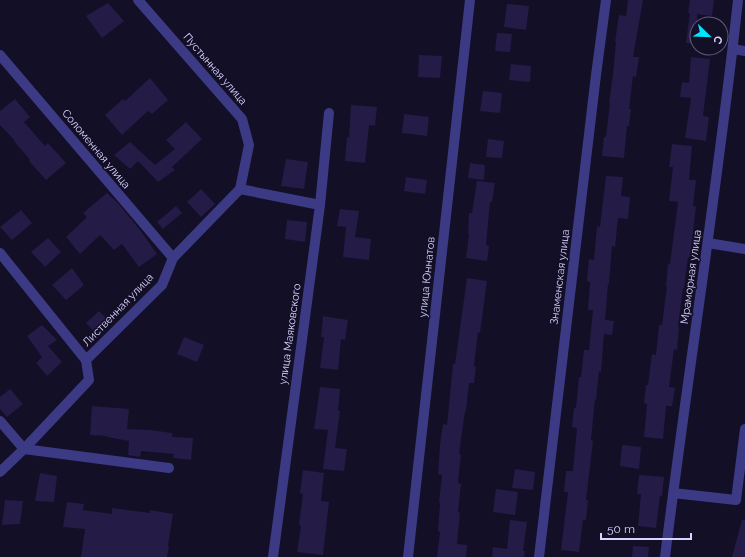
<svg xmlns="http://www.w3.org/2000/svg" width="745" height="557" font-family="Raleway,sans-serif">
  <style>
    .building { fill: #241b47 }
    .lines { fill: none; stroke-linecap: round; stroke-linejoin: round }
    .minor { stroke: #3d3a85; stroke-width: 10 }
    .labels { text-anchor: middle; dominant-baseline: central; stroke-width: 3.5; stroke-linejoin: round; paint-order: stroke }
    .street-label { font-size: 11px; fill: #d9d4ff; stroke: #130f26 }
  </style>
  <rect width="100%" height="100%" fill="#130f26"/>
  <!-- building -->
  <path class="building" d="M 628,0 L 643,0 L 633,57 L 639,57 L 636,77 L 633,76 L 629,109 L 631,109 L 629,126 L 627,126 L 624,158 L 602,156 L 604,137 L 606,137 L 610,103 L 609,103 L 613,74 L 616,42 L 615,42 L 619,15 L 626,16 Z
    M 690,0 L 714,0 L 712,16 L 697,14 L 697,44 L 686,43 L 690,13 L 688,13 Z
    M 108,3 L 124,21 L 102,38 L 86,16 Z
    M 507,4 L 529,6 L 526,30 L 504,27 Z
    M 497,33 L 512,34 L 510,52 L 495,51 Z
    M 419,55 L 442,56 L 440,78 L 418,77 Z
    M 691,57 L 710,59 L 703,116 L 709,117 L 706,141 L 685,138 L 691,98 L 680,97 L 682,82 L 689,83 Z
    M 511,64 L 531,66 L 530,82 L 509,80 Z
    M 150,78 L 168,100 L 152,114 L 148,111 L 122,135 L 105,115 L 123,99 L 125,101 Z
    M 483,91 L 502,93 L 500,113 L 480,111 Z
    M 15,99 L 30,117 L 24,122 L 45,146 L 48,143 L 66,163 L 46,180 L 29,161 L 30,160 L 14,141 L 15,141 L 0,125 L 0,111 Z
    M 351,105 L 377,107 L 375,126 L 369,125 L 365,163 L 345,161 L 347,137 L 349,138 Z
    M 404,114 L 429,117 L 427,136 L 402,133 Z
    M 186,122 L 202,139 L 172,167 L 175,170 L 158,182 L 138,161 L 130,169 L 114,155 L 130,142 L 155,165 L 175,149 L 166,140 Z
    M 488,139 L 504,141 L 502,158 L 486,157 Z
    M 672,144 L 692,146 L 689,180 L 696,180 L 693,206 L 696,207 L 690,257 L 688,257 L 684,288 L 683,288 L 678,327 L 679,327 L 677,350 L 674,349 L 669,387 L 675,388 L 672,406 L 666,406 L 663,439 L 644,437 L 647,404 L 644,403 L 646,385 L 648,385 L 652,354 L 656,355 L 659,325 L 662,325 L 667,286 L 666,286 L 668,264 L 670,264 L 678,202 L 669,201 L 673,167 L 669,167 Z
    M 286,159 L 308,162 L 304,189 L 281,186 Z
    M 470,163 L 485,165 L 484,180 L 468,178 Z
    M 606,176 L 623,177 L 621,196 L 630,197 L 628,219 L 618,218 L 615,247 L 612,246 L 609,284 L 608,284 L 605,320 L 614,321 L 612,335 L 604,334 L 601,372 L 599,371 L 596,400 L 595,399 L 591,440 L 593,441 L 586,500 L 588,500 L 586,520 L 583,520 L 579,552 L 561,550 L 568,492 L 564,492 L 566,471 L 573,471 L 577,428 L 572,427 L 574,408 L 576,408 L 579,377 L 581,377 L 584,350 L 589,350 L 593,310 L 588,310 L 590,282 L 587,281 L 589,259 L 594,260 L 597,226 L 600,227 Z
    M 406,177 L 427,180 L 425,194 L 404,191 Z
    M 477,181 L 495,183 L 492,202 L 490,202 L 486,245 L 489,246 L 487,261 L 466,258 L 469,234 L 468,234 L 469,213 L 472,213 Z
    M 201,189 L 215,204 L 201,217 L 187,202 Z
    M 107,193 L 117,202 L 140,230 L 157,254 L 139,267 L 122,244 L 114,250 L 100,235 L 80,254 L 66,237 L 87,217 L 83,213 Z
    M 176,206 L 182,213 L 163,229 L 157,222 Z
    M 340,209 L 359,211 L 355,237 L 371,239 L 369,260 L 343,257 L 346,227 L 337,226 Z
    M 21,210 L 32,223 L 12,240 L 0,227 Z
    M 287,220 L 307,222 L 305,242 L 285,239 Z
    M 48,238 L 61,252 L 45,267 L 31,252 Z
    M 72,268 L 84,285 L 66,300 L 52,285 Z
    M 467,278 L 487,281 L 480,333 L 478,332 L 474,366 L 476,367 L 474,383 L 469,383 L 466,411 L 465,411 L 459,454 L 461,454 L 458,483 L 461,484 L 458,512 L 460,513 L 457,544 L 467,545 L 466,557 L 437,557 L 440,532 L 438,531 L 440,503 L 439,503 L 442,475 L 438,474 L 440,444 L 443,424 L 447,425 L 453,364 L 455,364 Z
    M 99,311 L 111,323 L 98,336 L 86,323 Z
    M 323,316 L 348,320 L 345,340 L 341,339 L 338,370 L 320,368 L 324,337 L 321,337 Z
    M 42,325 L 57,340 L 48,346 L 62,362 L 47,376 L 36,363 L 42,357 L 27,336 Z
    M 184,337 L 204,345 L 197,362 L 177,354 Z
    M 320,387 L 340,389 L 338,411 L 340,411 L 335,448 L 347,449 L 344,471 L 323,469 L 328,430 L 314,429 Z
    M 10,389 L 23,404 L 7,417 L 0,409 L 0,397 Z
    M 92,406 L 129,409 L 127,429 L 150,430 L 172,433 L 172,437 L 193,438 L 191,460 L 173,458 L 174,454 L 141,451 L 140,457 L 128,455 L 129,441 L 107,437 L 107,436 L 90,435 Z
    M 622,445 L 641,447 L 639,469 L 620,466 Z
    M 515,469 L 535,472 L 533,490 L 512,488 Z
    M 303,470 L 324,473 L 321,501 L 329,502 L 323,555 L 297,552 L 301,526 L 299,525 L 303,494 L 300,493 Z
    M 40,473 L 57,476 L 54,502 L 35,501 Z
    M 639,475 L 664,477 L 662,496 L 660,496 L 656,528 L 638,526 L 641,494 L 637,494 Z
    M 496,489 L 518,492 L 515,515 L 493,512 Z
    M 5,500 L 23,501 L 20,524 L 2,525 Z
    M 67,502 L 84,504 L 83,510 L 112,514 L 112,508 L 150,513 L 150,510 L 173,514 L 168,546 L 169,546 L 167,557 L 81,557 L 85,529 L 63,527 Z
    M 510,520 L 527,522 L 523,551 L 525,551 L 524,557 L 492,557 L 493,547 L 507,549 Z
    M 742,520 L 745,520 L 745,557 L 732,557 Z
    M 633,546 L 649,547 L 648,557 L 632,557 Z"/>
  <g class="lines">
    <!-- minor -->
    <path class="minor" d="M 138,0 L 242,119 L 249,145 L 240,189
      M 733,49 L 745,51
      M 0,55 L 173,258
      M 708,243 L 745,249
      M 0,253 L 86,360
      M 0,421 L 24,449 L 169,468
      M 0,472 L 24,449 L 89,380 L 86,360 L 162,285 L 173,258 L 240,189 L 320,205
      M 673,493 L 736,500 L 745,429
      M 273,557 L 320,205 L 329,113
      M 408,557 L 470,0
      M 539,557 L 596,75 L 606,0
      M 665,557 C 688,371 718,186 738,0"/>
  </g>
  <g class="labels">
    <!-- street labels -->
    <g class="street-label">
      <text transform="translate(215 69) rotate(49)">Пустынная улица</text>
      <text transform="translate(96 149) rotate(50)">Соломенная улица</text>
      <text transform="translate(427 277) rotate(-84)">улица Юннатов</text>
      <text transform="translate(560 277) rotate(-83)">Знаменская улица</text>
      <text transform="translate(691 277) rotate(-82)">Мраморная улица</text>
      <text transform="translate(118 310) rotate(-46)">Лиственная улица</text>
      <text transform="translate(290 334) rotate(-82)">улица Маяковского</text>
    </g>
  </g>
  <!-- north arrow -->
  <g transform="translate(709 36) rotate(113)"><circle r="19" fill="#130f26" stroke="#625e7d"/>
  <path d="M0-3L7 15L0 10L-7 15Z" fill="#00e5ff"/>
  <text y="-6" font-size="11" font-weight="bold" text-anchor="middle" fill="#d9d4ff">С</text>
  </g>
  <!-- scale -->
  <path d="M601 533v6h90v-6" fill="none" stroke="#d9d4ff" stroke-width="2"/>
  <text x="607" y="533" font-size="12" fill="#d9d4ff" stroke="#130f26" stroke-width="3" paint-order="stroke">50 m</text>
</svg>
